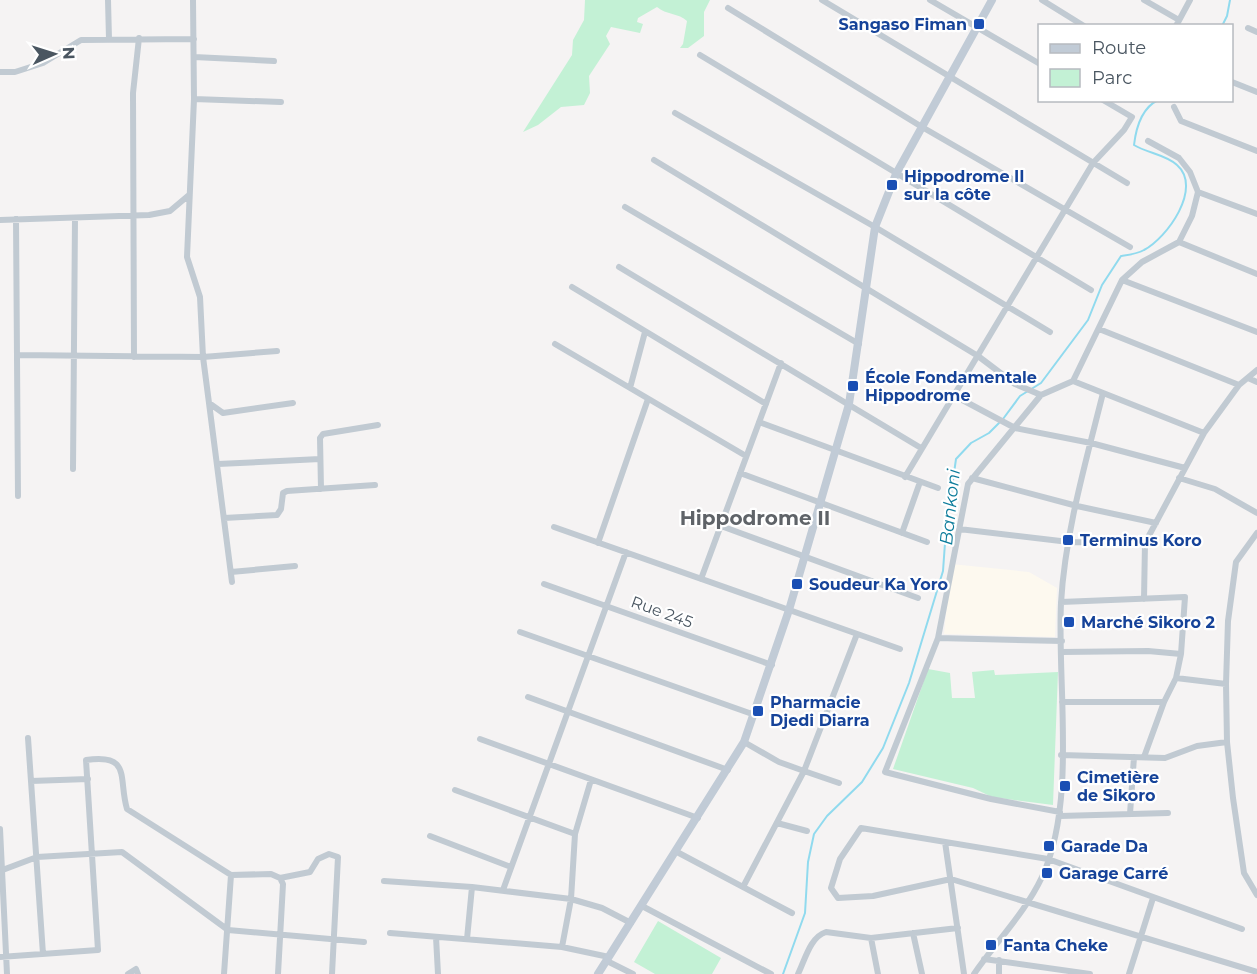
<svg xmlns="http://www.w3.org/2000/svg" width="1257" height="974" font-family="Montserrat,sans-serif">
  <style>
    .commercial { fill: #fdf9ef }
    .green { fill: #c3f1d5 }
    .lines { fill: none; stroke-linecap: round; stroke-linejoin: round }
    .stream { stroke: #90daee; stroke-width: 2 }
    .street { stroke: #c1cad2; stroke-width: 6 }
    .secondary { stroke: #c1cbd6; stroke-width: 8 }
    .transit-dot { fill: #1a4fb4; stroke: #fff; stroke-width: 2 }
    .labels { text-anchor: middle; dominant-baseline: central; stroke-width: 4.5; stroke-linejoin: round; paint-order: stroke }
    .transit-label { font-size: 16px; font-weight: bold; fill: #164399; stroke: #fff; text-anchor: start }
    .street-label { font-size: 16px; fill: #4a5661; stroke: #fff }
    .water-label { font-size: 18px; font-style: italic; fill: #0c7c9b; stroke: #fff }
    .quarter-label { font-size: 20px; font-weight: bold; fill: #5f6368; stroke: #fff }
  </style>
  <rect width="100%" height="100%" fill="#f5f3f3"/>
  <!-- commercial -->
  <path class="commercial" d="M 951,564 L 1029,572 L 1057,588 L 1055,637 L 944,634 Z"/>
  <!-- green -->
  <path class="green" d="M 585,0 L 710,0 L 704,12 L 704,36 L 688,48 L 680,48 L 683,44 L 687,21 C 679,13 666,15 657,7 L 638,18 L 637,22 L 643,24 L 640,33 L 611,27 L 606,36 L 610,44 L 589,76 L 590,93 L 584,105 L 561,107 L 538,125 L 523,132 L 572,55 L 573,40 L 584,20 Z
    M 928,669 L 950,673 L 952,698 L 975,698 L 972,672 L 994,670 L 995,675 L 1058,672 L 1053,805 L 992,797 L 973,788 L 893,769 Z
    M 658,921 L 721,958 L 712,974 L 655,974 L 634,962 Z"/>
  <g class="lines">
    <!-- stream -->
    <path class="stream" d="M 1222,26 L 1227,16 L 1230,0
      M 1003,419 L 1020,396 L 1041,383 L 1088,320 L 1102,285 L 1121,256 C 1128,255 1137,254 1144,250 C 1167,238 1203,188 1177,165 C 1167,155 1147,153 1134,145 C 1136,128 1142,108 1158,100
      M 783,974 L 805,913 L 808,862 L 814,834 L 827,816 L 862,782 L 883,748 L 909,683 L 943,571 L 946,529 L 956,459 L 971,443 L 989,433 L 999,423"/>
    <!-- street -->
    <path class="street" d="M 108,0 L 109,39
      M 193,0 L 194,99 L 187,257 L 200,297 L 203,357 L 209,403 L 223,413 L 293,403
      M 822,0 L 1127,183
      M 930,0 L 1040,64
      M 1042,0 L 1084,26
      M 1144,0 L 1179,20
      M 728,8 L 922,127 L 1130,247
      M 1176,26 L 1190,0
      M 1248,28 L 1257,32
      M 700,55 L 1091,290
      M 194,57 L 274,61
      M 0,72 L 15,72 L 43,63 L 81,40 L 194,39
      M 1232,82 L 1257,92
      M 194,99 L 281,102
      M 1174,107 L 1181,121 L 1257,151
      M 675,113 L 875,227 L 1050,332
      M 654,160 L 978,356 L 1015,384 L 1041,395
      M 1198,192 L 1257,214
      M 625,207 L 859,344
      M 16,219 L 18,496
      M 0,220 L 149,215 L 170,211 L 189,195
      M 1179,242 L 1257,274
      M 619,267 L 921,448
      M 1122,280 L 1257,332
      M 572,287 L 766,404
      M 1099,329 L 1239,385
      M 555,344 L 746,456
      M 17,355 L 203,357 L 277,351
      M 134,357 L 133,93 L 139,38
      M 1248,378 L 1257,382
      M 1073,381 L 1204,433
      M 630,388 L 645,332
      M 953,395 L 1015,428 L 1091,443 L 1185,468
      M 209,403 L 232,582
      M 759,422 L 938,488
      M 218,464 L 320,459
      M 73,469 L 75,218
      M 740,473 L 927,542
      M 905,477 L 1093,163 L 1124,130 L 1132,117 L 1103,100
      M 972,478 L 1077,506 L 1156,523
      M 1179,478 L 1215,489 L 1257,513
      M 321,489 L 320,438 L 323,434 L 378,425
      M 224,518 L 277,515 L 281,509 L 283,493 L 287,491 L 375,485
      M 721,526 L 918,598
      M 554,527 L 900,649
      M 959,529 L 1069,542 L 1145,543
      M 902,533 L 920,482
      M 1257,533 L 1236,562 L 1228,621 L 1226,684 L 1227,742 L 1233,798 L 1244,873 L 1257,895
      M 598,543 L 648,399
      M 231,572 L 295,566
      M 701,579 L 781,363
      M 544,584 L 772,665
      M 1144,599 L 1145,543 L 1204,433 L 1239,385 L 1257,370
      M 1061,602 L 1185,597 L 1181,654 L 1176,678 L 1164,702 L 1144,757
      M 520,632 L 755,715
      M 938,638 L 1062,641
      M 1062,652 L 1148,651 L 1181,654
      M 1176,678 L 1226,684
      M 528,697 L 728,770
      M 1062,702 L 1164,702
      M 28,738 L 43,954
      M 480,739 L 698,818
      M 1061,755 L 1165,758 L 1197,746 L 1227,742
      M 31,781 L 88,779
      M 839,783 L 804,771 L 857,634
      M 455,790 L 575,834
      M 1060,812 L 991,799 L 885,772 L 938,638 L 968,484 L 1041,395 L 1073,381 L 1122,280 L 1142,262 L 1179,242 L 1192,216 L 1198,192 L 1190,172 L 1179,158 L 1148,141
      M 1130,814 L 1134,757
      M 1060,816 L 1168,813
      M 777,823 L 807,831
      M 0,829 L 7,974
      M 430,836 L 511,867
      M 945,842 L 964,974
      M 677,852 L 792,913
      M 0,871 L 37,857 L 122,852 L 228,930 L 364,942
      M 231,875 L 271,874 L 280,878 L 283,884 L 278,974
      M 280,878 L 310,872 L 318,859 L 329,854 L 338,857 L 332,974
      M 384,881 L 472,887 L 571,899 L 602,908 L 631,923
      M 743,887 L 804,771 L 779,762 L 744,742
      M 503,890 L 626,552
      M 642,906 L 771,974
      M 1242,929 L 1048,859 L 861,828 L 840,859 L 831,888 L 838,898 L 873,896 L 951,879 L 1257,972
      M 390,933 L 562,947 L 609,957
      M 913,933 L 922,974
      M 436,937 L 438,974
      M 871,938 L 878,974
      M 467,939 L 472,887
      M 562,947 L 571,899 L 575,834 L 591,780
      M 0,957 L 98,950 L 86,760 C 132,753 118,779 127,809 L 231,875 L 224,974
      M 984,959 L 1090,974
      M 607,961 L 633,974
      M 128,974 L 136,969 L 138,974
      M 798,974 C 805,960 810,937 826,932 L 871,938 L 958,928
      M 974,974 C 996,942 1025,913 1042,877 C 1077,802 1057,685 1061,603 C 1065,533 1086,461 1103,393
      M 999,974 L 999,960
      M 1129,974 L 1153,898"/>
    <!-- secondary -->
    <path class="secondary" d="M 598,974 L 744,742 L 789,610 L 849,404 L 875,227 L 896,174 L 992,0"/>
  </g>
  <!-- markers -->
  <g class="transit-dot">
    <rect x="973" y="18" width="12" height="12" rx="3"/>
    <rect x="886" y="179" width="12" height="12" rx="3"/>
    <rect x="847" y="380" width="12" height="12" rx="3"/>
    <rect x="1062" y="534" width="12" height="12" rx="3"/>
    <rect x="791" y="578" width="12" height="12" rx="3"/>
    <rect x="1063" y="616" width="12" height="12" rx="3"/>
    <rect x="752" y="705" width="12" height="12" rx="3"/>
    <rect x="1059" y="780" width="12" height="12" rx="3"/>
    <rect x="1043" y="840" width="12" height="12" rx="3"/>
    <rect x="1041" y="867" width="12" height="12" rx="3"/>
    <rect x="985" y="939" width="12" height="12" rx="3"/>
  </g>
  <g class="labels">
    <!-- transit labels -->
    <g class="transit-label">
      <text x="967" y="24" text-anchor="end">Sangaso Fiman</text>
      <text x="904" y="176">Hippodrome II<tspan x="904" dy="18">sur la côte</tspan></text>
      <text x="865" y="377">École Fondamentale<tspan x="865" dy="18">Hippodrome</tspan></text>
      <text x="1080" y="540">Terminus Koro</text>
      <text x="809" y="584">Soudeur Ka Yoro</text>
      <text x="1081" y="622">Marché Sikoro 2</text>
      <text x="770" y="702">Pharmacie<tspan x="770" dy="18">Djedi Diarra</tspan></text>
      <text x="1077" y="777">Cimetière<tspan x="1077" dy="18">de Sikoro</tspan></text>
      <text x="1061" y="846">Garade Da</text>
      <text x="1059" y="873">Garage Carré</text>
      <text x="1003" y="945">Fanta Cheke</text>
    </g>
    <!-- street labels -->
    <g class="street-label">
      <text transform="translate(662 612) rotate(20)">Rue 245</text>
    </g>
    <!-- water labels -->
    <g class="water-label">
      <text transform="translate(950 507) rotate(-84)">Bankoni</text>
    </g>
    <!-- quarter labels -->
    <g class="quarter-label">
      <text x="755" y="518">Hippodrome II</text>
    </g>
  </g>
  <!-- legend -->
  <rect x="1038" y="24" width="195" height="78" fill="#ffffff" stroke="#b7bbc0" stroke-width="1.5"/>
  <rect x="1050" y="44" width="30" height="9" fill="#c1cbd6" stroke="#b7bbc0" stroke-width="1.5"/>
  <text x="1092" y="54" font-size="18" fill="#4a5661">Route</text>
  <rect x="1050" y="69" width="30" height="18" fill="#c3f1d5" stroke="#b7bbc0" stroke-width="1.5"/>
  <text x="1092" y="84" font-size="18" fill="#4a5661">Parc</text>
  <!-- north arrow -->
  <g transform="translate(54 54) rotate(87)" stroke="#ffffff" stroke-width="4.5" paint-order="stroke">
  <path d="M0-4.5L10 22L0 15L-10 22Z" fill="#4a5661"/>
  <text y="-9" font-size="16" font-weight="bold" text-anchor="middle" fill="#4a5661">N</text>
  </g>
</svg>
